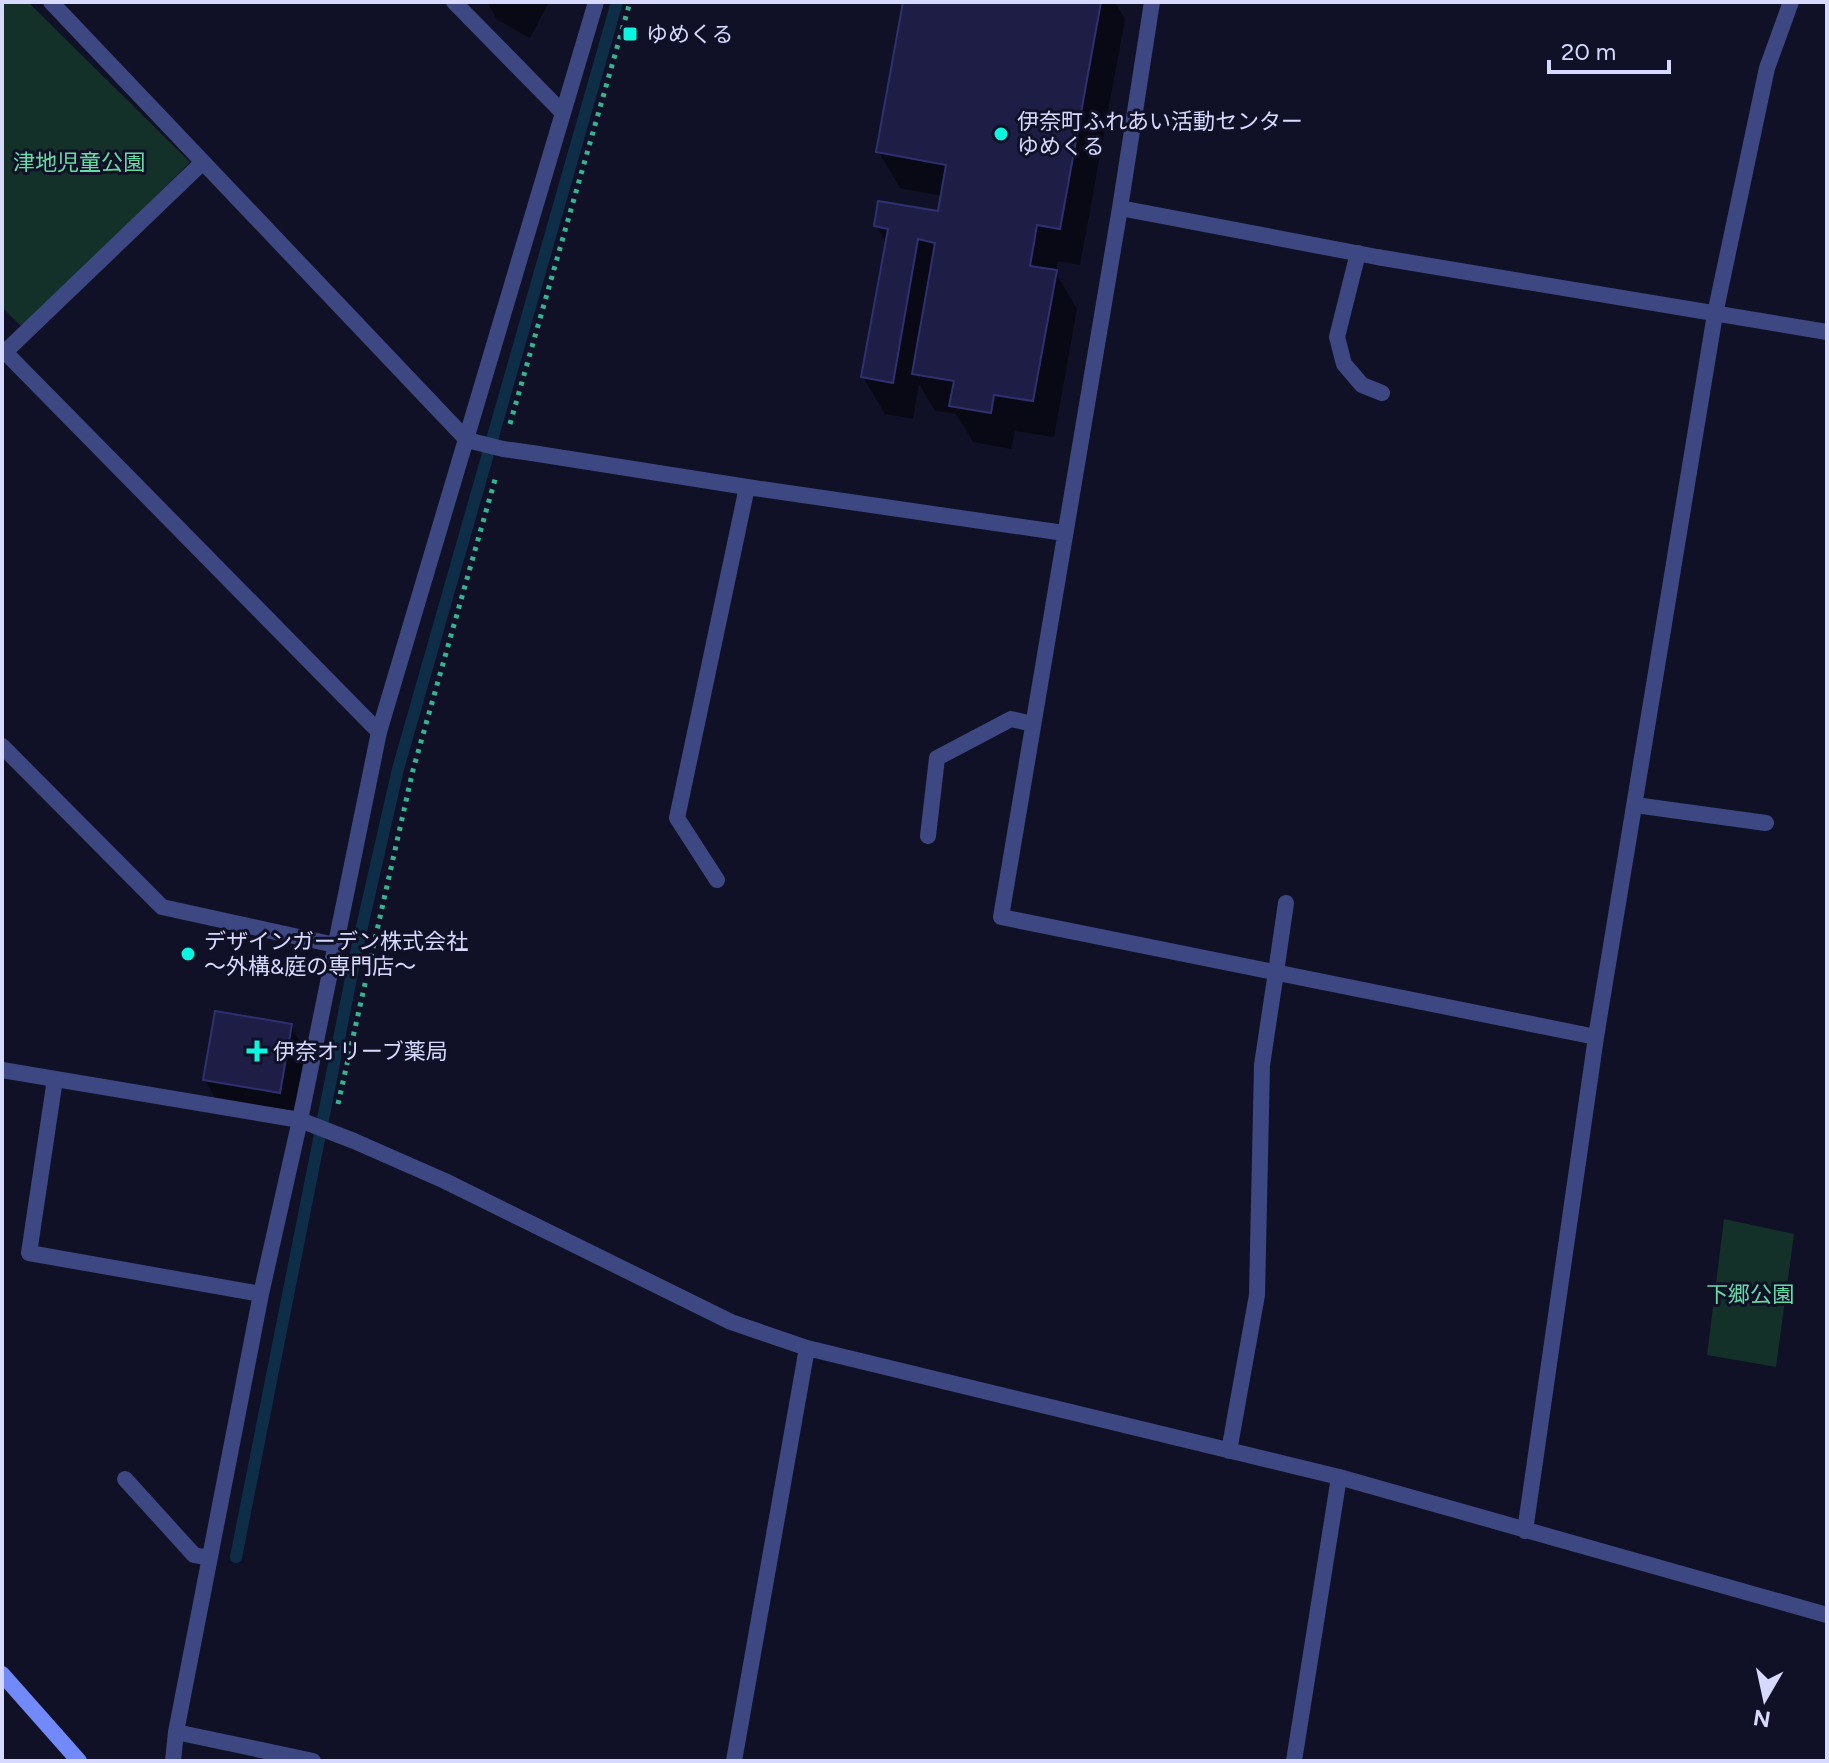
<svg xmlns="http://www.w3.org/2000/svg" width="1829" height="1763" font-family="Figtree,'Noto Sans JP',sans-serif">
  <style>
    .green { fill: #133029 }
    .shadow { fill: #0007 }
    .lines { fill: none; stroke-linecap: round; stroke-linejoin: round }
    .stream { stroke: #0e2e47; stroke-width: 12 }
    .building { fill: #1d1d46; stroke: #303071; stroke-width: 2 }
    .path { stroke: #34b493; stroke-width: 5; stroke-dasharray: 4 6; stroke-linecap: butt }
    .service { stroke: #3d4883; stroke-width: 16 }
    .minor { stroke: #3d4883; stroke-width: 16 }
    .secondary { stroke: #7289fa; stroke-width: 16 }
    .minor-bridge { stroke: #3d4883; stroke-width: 16 }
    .poi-dot { fill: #0af6df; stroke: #101126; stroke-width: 3 }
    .labels { text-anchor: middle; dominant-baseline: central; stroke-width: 6; stroke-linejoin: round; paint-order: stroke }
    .poi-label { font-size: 22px; fill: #d7dafe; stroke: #101126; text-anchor: start }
    .park-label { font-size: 22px; fill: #65dca6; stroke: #101126 }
  </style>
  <rect width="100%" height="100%" fill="#101126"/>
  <!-- green -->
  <path class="green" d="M 2,2 L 28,2 L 190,162 L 24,329 L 2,307 Z
    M 1724,1219 L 1794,1234 L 1776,1367 L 1707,1355 Z"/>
  <!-- shadow -->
  <path class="shadow" d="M 487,2 L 549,2 L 530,38 L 497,20 Z
    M 905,2 L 1115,2 L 1125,19 L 1080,265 L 1058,261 L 1056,273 L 1077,309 L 1054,437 L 1015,431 L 1011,449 L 973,442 L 956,414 L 935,411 L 919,384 L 913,419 L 885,414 L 863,377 L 887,245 L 876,226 L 940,214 L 943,196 L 900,188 L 878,151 Z
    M 291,1026 L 307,1054 L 296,1121 L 221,1108 L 205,1080 Z"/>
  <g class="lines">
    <!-- stream -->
    <path class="stream" d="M 236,1557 L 356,953 L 398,769 L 617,2"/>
  </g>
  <!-- building -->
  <path class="building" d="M 903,2 L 1101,2 L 1060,229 L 1037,225 L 1030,266 L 1057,270 L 1033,401 L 994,395 L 991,413 L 949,406 L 954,381 L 912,374 L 935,243 L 918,239 L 893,383 L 861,377 L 888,229 L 874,226 L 878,201 L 938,211 L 946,165 L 876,152 Z
    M 215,1011 L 292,1024 L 280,1093 L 203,1080 Z"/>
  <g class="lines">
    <!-- path -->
    <path class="path" d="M 510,424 L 630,2
      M 338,1104 L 413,770 L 496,476"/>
    <!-- service -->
    <path class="service" d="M 1358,253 L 1337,337 L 1344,364 L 1362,385 L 1382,393
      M 1635,805 L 1766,823
      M 928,836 L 937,758 L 1011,719 L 1033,724
      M 1276,972 L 1286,903"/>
    <!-- minor -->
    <path class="minor" d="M 51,2 L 467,440
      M 454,2 L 562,112
      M 1152,2 L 1120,208 L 1001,917 L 1596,1037
      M 1120,208 L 1377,257 L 1827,332
      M 2,349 L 379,732
      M 5,352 L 203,162
      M 532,453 L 747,487 L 1064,533
      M 2,746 L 162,907 L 335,945
      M 717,880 L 677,818 L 747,487
      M 2,1070 L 300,1120 L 354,1141 L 445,1181 L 731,1322 L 807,1348 L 1339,1477 L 1827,1615
      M 55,1079 L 29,1253 L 261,1294
      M 1229,1451 L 1257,1295 L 1262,1065 L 1276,972
      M 125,1479 L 194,1555 L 209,1558
      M 1525,1531 L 1596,1037 L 1715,314 L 1767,68 L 1791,2
      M 176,1732 L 313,1761
      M 173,1761 L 176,1732 L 261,1294 L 300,1120 L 379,732 L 596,2
      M 734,1761 L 807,1348
      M 1294,1761 L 1339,1477"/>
    <!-- secondary -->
    <path class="secondary" d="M 2,1674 L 79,1761"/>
    <!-- minor-bridge -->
    <path class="minor-bridge" d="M 467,440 L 503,449 L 532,453"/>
  </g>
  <!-- markers -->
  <g class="poi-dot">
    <rect x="622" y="26" width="16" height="16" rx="4"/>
    <circle cx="1001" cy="134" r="8"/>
    <circle cx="188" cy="954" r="8"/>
    <path d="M253 1039h8v8h8v8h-8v8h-8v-8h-8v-8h8z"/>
  </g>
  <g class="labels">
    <!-- poi labels -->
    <g class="poi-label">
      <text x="646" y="34">ゆめくる</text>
      <text x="1017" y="121">伊奈町ふれあい活動センター<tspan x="1017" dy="25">ゆめくる</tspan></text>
      <text x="204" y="941">デザインガーデン株式会社<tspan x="204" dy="25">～外構&amp;庭の専門店～</tspan></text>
      <text x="273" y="1051">伊奈オリーブ薬局</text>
    </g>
    <!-- park labels -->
    <g class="park-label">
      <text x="79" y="162">津地児童公園</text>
      <text x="1750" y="1294">下郷公園</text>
    </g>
  </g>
  <!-- border -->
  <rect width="1829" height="1763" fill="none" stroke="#d7dafe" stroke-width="8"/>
  <!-- north arrow -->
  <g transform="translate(1765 1699) rotate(189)" stroke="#101126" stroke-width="6" paint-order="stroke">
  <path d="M0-6L14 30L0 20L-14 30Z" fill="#d7dafe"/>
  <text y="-12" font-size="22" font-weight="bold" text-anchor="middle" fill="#d7dafe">N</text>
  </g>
  <!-- scale -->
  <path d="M1549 60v12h120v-12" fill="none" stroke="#d7dafe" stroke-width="4"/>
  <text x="1561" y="60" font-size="24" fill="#d7dafe" stroke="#101126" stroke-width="6" paint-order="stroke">20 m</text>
</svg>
